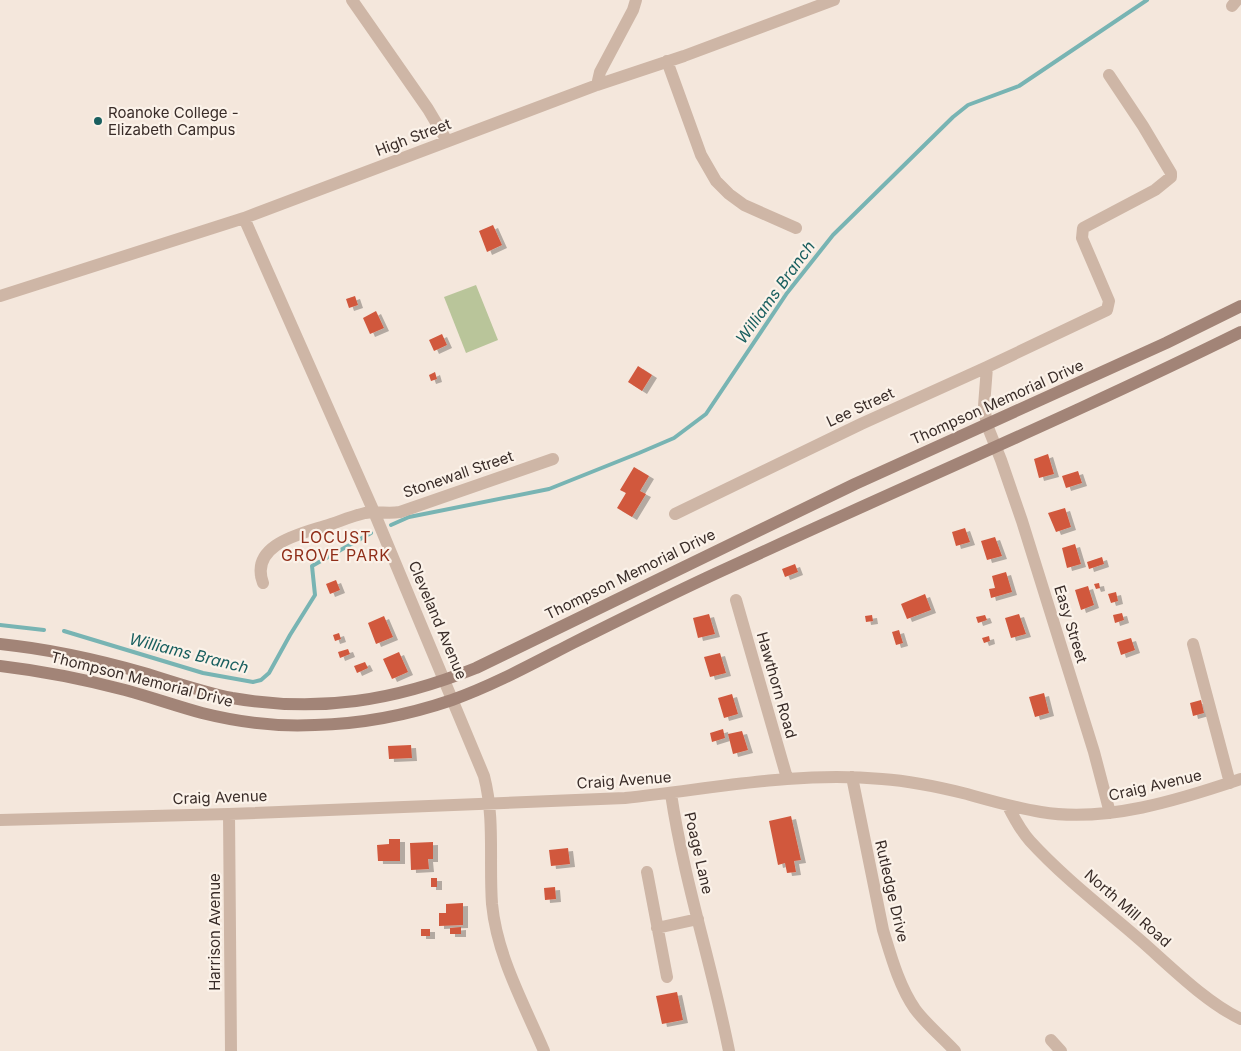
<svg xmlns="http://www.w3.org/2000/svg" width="1241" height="1051" font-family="Inter,sans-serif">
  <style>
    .park { fill: #b9c59a }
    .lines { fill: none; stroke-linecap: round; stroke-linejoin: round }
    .stream { stroke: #78b4b3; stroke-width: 4 }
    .building { fill: #d1583d; filter: url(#shadow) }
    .minor { stroke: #ceb6a6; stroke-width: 12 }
    .secondary { stroke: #a28477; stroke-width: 12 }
    .poi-dot { fill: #195f5f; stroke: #fbf2e9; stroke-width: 2 }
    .labels { text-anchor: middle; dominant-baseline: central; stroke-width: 4.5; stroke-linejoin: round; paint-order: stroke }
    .poi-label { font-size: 15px; fill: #392c28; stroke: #fbf2e9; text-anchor: start }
    .street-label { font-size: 15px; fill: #392c28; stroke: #fbf2e9 }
    .water-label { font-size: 16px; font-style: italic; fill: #195f5f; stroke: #fbf2e9 }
    .neighbourhood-label { font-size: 16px; letter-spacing: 1px; fill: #902e19; stroke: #fbf2e9 }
  </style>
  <defs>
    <filter id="shadow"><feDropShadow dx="5" dy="3" stdDeviation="0" flood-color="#0004"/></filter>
  </defs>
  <rect width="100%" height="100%" fill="#f4e7dc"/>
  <!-- park -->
  <path class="park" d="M 476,285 L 498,340 L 466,353 L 444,297 Z"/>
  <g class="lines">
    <!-- stream -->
    <path class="stream" d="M 391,525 L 409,517 L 549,489 L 639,453 L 674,438 L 706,414 L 787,293 L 833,235 L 953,117 L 968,105 L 1019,86 L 1147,0
      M 0,625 L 44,630
      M 64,631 L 203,673 L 253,682 L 261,680 L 269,673 L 290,635 L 315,595 L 312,566 L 371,533"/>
  </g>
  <!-- building -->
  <path class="building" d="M 493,225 L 502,245 L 487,252 L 479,231 Z
    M 355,296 L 358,305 L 349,308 L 346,299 Z
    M 376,311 L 384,328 L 370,334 L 363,318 Z
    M 442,334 L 447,345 L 434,351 L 429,340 Z
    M 638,366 L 652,375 L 642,391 L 628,382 Z
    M 435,372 L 437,379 L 431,381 L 429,375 Z
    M 1048,454 L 1054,474 L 1039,478 L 1034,459 Z
    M 634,467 L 649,476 L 640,491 L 646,494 L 632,517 L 617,508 L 626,493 L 620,490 Z
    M 1078,471 L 1082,483 L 1066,488 L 1062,476 Z
    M 1065,508 L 1071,527 L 1056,532 L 1048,513 Z
    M 965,528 L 970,542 L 956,546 L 952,532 Z
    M 995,537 L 1002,556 L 987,560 L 981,541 Z
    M 1075,544 L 1081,564 L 1067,568 L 1062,548 Z
    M 1102,557 L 1104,564 L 1089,569 L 1087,562 Z
    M 795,564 L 798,572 L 785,577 L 782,569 Z
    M 1006,572 L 1012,592 L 991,598 L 989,589 L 995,588 L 992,576 Z
    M 336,580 L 340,590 L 330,594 L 326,584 Z
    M 1099,583 L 1100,588 L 1096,589 L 1094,584 Z
    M 1088,586 L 1094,605 L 1081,610 L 1075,590 Z
    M 1116,592 L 1118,601 L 1111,603 L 1108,594 Z
    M 925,594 L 931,610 L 907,619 L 901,604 Z
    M 1122,613 L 1124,620 L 1115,623 L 1113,615 Z
    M 709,614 L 715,634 L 698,638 L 693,618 Z
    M 1019,614 L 1026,634 L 1011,638 L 1005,618 Z
    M 872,615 L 873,621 L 866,622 L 865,616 Z
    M 985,615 L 987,620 L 978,623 L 976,617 Z
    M 384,616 L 393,637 L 376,644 L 368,623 Z
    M 899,630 L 903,643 L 896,645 L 892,632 Z
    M 339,633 L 341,639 L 335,641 L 333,635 Z
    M 989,636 L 990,641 L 984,643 L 982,638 Z
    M 1131,638 L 1135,650 L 1121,655 L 1117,642 Z
    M 348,649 L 350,654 L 340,658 L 338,652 Z
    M 399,652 L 408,672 L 392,679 L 383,659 Z
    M 720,653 L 726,673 L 710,677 L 704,657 Z
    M 365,662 L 368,668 L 357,673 L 354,666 Z
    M 1044,693 L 1049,713 L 1035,717 L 1029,697 Z
    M 732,694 L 738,714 L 724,718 L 718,698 Z
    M 1201,700 L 1204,713 L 1193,716 L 1190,703 Z
    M 723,729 L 725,738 L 712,742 L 710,733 Z
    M 742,731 L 748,750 L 733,754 L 728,734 Z
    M 411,745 L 412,758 L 389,759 L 388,746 Z
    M 791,816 L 801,860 L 794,861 L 796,872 L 787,873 L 785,863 L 778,865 L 769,821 Z
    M 389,839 L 400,839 L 400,861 L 378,861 L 377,845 L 389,844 Z
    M 433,842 L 433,859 L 428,859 L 429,869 L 411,870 L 410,843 Z
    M 568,848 L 570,864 L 551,866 L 549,850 Z
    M 431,878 L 437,878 L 437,887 L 431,887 Z
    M 555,887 L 556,899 L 545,900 L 544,888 Z
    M 463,903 L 463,925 L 439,926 L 439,913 L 446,913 L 446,904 Z
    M 461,927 L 461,934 L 450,934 L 450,928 Z
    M 421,929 L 430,929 L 430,936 L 421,936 Z
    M 677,992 L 683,1020 L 662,1024 L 656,996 Z"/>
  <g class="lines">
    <!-- minor -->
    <path class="minor" d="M 352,0 L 428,109 L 447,141
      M 1232,6 L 1237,0
      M 667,61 L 701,155 L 716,181 L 729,194 L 744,205 L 796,228
      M 597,85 L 600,72 L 633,10 L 636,0
      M 244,218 L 374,512 L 484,776 C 495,818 489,862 492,904 C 497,956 524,1004 544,1051
      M 0,296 L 244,218 L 597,85 L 684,56 L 834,0
      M 987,367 L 1107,310 L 1109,301 L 1082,238 L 1083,228 L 1155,190 L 1171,177 L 1171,173 L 1143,126 L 1109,75
      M 675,514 L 861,424 L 987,367 L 984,406 L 987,425 L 1001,460 L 1022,521 L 1094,752 L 1110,813
      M 263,583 C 249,545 300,534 325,526 C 338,522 352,516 365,513 C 377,511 388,514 400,512 L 553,459
      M 736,600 L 787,778
      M 1193,644 L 1230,783
      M 852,777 L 883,930 C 891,956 899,986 915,1009 C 926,1024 942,1037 955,1051
      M 671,794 C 684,881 712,965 729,1051
      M 1008,806 C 1014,818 1021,831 1030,841 C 1063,877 1102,907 1139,939 C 1169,965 1205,1002 1241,1019
      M 229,814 L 231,1051
      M 0,820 L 229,814 L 625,798 C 712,789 794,771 882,779 C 911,781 939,787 967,794 C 992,801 1016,808 1041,812 C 1106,823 1179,800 1241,779
      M 647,872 L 667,977
      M 657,928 L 698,919
      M 1051,1040 L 1061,1051"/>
    <!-- secondary -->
    <path class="secondary" d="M 0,644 C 49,649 98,660 144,673 C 174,682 202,692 232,698 C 319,713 394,701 476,668 L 855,484 L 1166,343 L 1241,306
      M 0,666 C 42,671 83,679 125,690 C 151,697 176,706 202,713 C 238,722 278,727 315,725 C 362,724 408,715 452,700 C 494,685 534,663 573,643 C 625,617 677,591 730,567 C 900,488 1073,415 1241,332"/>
  </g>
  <!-- markers -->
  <circle class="poi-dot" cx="98" cy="121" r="5"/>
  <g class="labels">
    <!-- poi labels -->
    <g class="poi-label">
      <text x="108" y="112">Roanoke College -<tspan x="108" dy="17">Elizabeth Campus</tspan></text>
    </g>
    <!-- street labels -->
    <g class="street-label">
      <text transform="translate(413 137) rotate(-21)">High Street</text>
      <text transform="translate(997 402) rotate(-24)">Thompson Memorial Drive</text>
      <text transform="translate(860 407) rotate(-25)">Lee Street</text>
      <text transform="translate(458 474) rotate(-19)">Stonewall Street</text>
      <text transform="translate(630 574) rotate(-26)">Thompson Memorial Drive</text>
      <text transform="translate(438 620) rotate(67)">Cleveland Avenue</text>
      <text transform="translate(1071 624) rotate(73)">Easy Street</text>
      <text transform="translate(142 679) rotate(14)">Thompson Memorial Drive</text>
      <text transform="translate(777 685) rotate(74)">Hawthorn Road</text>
      <text transform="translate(624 780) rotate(-4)">Craig Avenue</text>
      <text transform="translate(1155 785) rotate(-13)">Craig Avenue</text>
      <text transform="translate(220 797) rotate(-2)">Craig Avenue</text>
      <text transform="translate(699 853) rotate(77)">Poage Lane</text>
      <text transform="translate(892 891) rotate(77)">Rutledge Drive</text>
      <text transform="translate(1128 908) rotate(41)">North Mill Road</text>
      <text transform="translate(214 932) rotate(-90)">Harrison Avenue</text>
    </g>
    <!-- water labels -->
    <g class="water-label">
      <text transform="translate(775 292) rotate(-54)">Williams Branch</text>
      <text transform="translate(189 653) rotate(14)">Williams Branch</text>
    </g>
    <!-- neighbourhood labels -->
    <g class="neighbourhood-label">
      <text x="336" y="537">LOCUST<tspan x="336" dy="18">GROVE PARK</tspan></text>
    </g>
  </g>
</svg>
